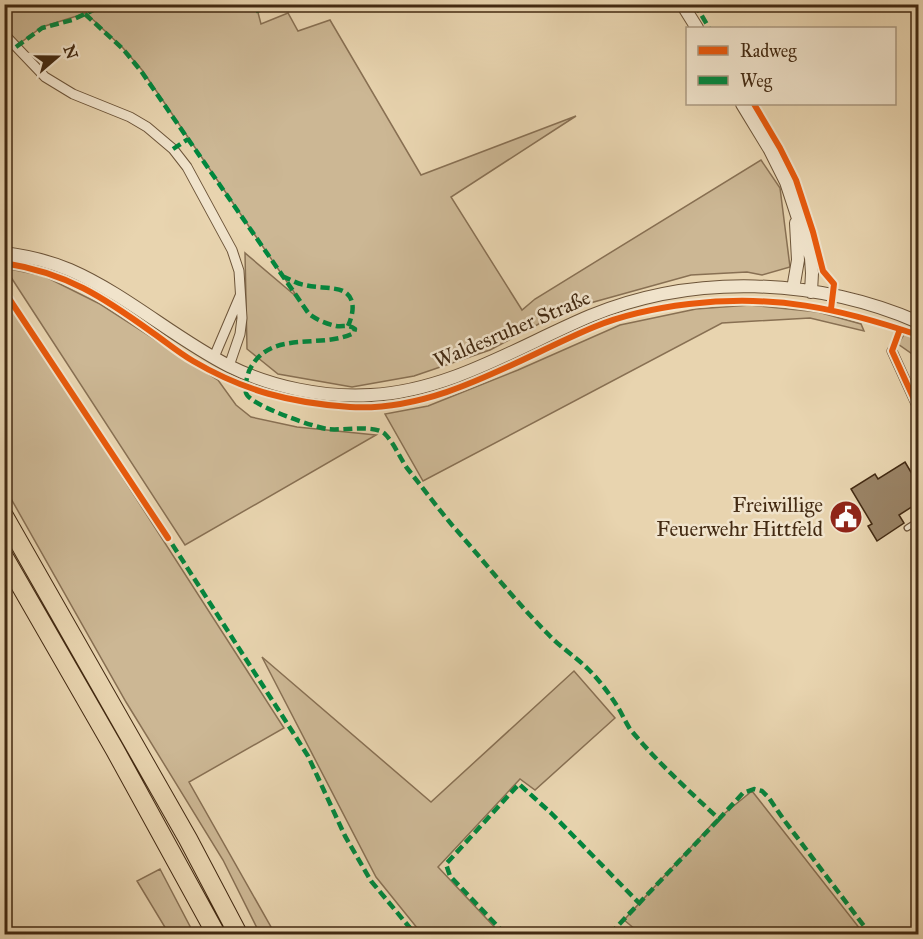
<svg xmlns="http://www.w3.org/2000/svg" width="923" height="939" font-family="'IM FELL Great Primer',serif">
  <style>
    .green { fill: #ccb794; stroke: #887053; stroke-width: 1.5 }
    .building { fill: #998264; stroke: #432a12; stroke-width: 1.5 }
    .lines { fill: none; stroke-linecap: round; stroke-linejoin: round }
    .service-casing { stroke: #6c5439; stroke-width: 7 }
    .minor-casing { stroke: #6c5439; stroke-width: 11 }
    .tertiary-casing { stroke: #6c5439; stroke-width: 14 }
    .motorway-casing { stroke: #432a12; stroke-width: 20 }
    .service { stroke: #f0e3cb; stroke-width: 4.5 }
    .minor { stroke: #f0e3cb; stroke-width: 9 }
    .tertiary { stroke: #f0e3cb; stroke-width: 12 }
    .motorway { stroke: #e8d4af; stroke-width: 18 }
    .quiet { stroke: #00873e; stroke-width: 4.5; stroke-dasharray: 9 4.5; stroke-linecap: butt }
    .cycleway-casing { stroke: #f0e3cb; stroke-width: 10 }
    .cycleway { stroke: #e8590c; stroke-width: 6 }
    .labels { text-anchor: middle; dominant-baseline: central; stroke-width: 5; stroke-linejoin: round; paint-order: stroke }
    .street-label { font-size: 21px; fill: #432a12; stroke: #f0e3cb }
    .poi-label { font-size: 21px; fill: #432a12; stroke: #f0e3cb; text-anchor: end }
  </style>
  <rect width="100%" height="100%" fill="#e8d4af"/>
  <filter id="stains"><feTurbulence type="fractalNoise" baseFrequency=".00333" numOctaves="4"/><feColorMatrix values="0 0 0 0 .2 0 0 0 0 .09 0 0 0 0 .02 0 0 0 .5 -.17"/></filter>
  <radialGradient id="worn" r=".72"><stop offset=".6" stop-color="#630" stop-opacity="0"/><stop offset="1" stop-color="#630" stop-opacity=".3"/></radialGradient>
  <!-- green -->
  <path class="green" d="M 4,5 L 256,5 L 261,24 L 288,13 L 298,31 L 330,20 L 421,175 L 576,116 L 451,197 L 522,310 L 535,299 L 761,160 L 780,188 L 790,267 L 762,275 L 747,272 L 691,275 L 565,310 L 490,350 L 414,376 L 352,387 L 278,374 L 247,349 L 245,253 L 298,298 L 142,70 L 123,48 L 86,13 L 42,27 L 16,46 L 5,32 Z
    M 5,268 L 44,276 L 100,304 L 218,380 L 236,405 L 251,417 L 297,427 L 376,435 L 185,545 Z
    M 4,293 L 284,728 L 189,782 L 275,934 L 260,934 L 223,860 L 126,702 L 5,488 Z
    M 750,305 L 818,312 L 861,324 L 864,331 L 810,318 L 722,323 L 423,481 L 385,414 L 428,406 L 518,370 L 620,325 L 696,309 Z
    M 905,333 L 918,338 L 918,358 L 898,344 Z
    M 262,657 L 431,802 L 574,671 L 615,718 L 535,790 L 520,779 L 438,867 L 501,934 L 422,934 L 376,877 Z
    M 752,791 L 864,934 L 641,934 L 624,920 L 714,822 Z
    M 160,869 L 194,934 L 169,934 L 137,881 Z"/>
  <!-- building -->
  <path class="building" d="M 905,462 L 918,484 L 918,503 L 899,515 L 904,523 L 877,541 L 868,526 L 872,524 L 851,489 L 875,474 L 878,479 Z"/>
  <g class="lines">
    <!-- service casing -->
    <g class="service-casing">
      <path id="service" d="M 907,528 L 918,521"/>
    </g>
    <!-- minor casing -->
    <g class="minor-casing">
      <path id="minor" d="M 4,34 L 45,77 L 73,94 L 130,117 L 147,127 L 173,149 L 187,167 L 232,250 L 239,271 L 242,318 L 240,334 L 229,366
        M 892,351 L 918,408
        M 214,357 L 240,296"/>
    </g>
    <!-- tertiary casing -->
    <g class="tertiary-casing">
      <path id="tertiary" d="M 682,4 L 697,28
        M 742,104 L 770,150 L 786,182 L 811,258 L 812,273 L 811,292
        M 4,253 C 27,256 49,261 70,270 C 127,295 174,338 229,366 C 271,387 324,398 371,395 C 450,391 519,346 590,316 C 694,273 816,278 918,322
        M 793,289 L 798,260 L 796,223"/>
    </g>
    <!-- motorway casing -->
    <g class="motorway-casing">
      <path id="motorway" d="M 4,516 L 188,839 L 238,934
        M 4,557 L 115,750 L 216,934"/>
    </g>
    <!-- service -->
    <use href="#service" class="service"/>
    <!-- minor -->
    <use href="#minor" class="minor"/>
    <!-- tertiary -->
    <use href="#tertiary" class="tertiary"/>
    <!-- motorway -->
    <use href="#motorway" class="motorway"/>
    <!-- quiet -->
    <path class="quiet" d="M 256,4 L 259,14
      M 695,4 L 709,28
      M 85,14 L 123,49 L 141,71 L 309,314 C 317,320 327,324 336,326 C 344,327 349,324 355,329 L 354,333 C 320,350 269,328 249,371 C 247,378 244,386 246,393 C 249,405 314,427 327,429 C 343,431 374,424 385,434 C 394,443 400,458 407,468 C 422,487 437,507 452,525 C 484,561 514,600 548,634 C 560,647 576,657 589,670 C 600,681 611,696 619,709 C 623,716 626,723 630,729 C 657,762 688,790 719,819 L 743,793 L 754,789 L 762,791 L 769,798 L 784,820 L 870,934
      M 16,47 L 42,28 L 72,20 L 106,4
      M 173,149 L 188,139
      M 282,276 C 290,279 297,284 305,285 C 315,288 335,287 343,291 C 357,298 353,315 348,326
      M 165,533 L 308,756 L 345,836 L 371,881 L 415,934
      M 505,934 L 450,876 L 446,864 L 519,784 L 551,813 L 639,903
      M 610,934 L 719,819"/>
    <!-- cycleway casing -->
    <g class="cycleway-casing">
      <path id="cycleway" d="M 754,104 L 780,148 L 796,180 L 813,232 L 823,271 L 834,284 L 831,309
        M 4,263 C 67,273 103,297 153,333 C 166,342 179,353 193,361 C 244,391 291,403 350,407 C 438,412 517,359 594,327 C 625,314 656,308 689,304 C 774,294 838,308 918,335
        M 4,291 L 168,538
        M 900,329 L 892,351 L 918,408"/>
    </g>
    <!-- cycleway -->
    <use href="#cycleway" class="cycleway"/>
  </g>
  <!-- icons -->
  <defs>
    <g id="civic-disc" transform="scale(1.725)"><circle r="9.5" fill="#8f2418" stroke="#f0e3cb"/><path d="M-.6-6.5H3V-4.5H.6V-3L4-1V1h2V6H-6V1h2V-1L-.6-3ZM-1.2 2.5V6h2.4V2.5Z" fill="#fff"/></g>
  </defs>
  <g fill-rule="evenodd">
    <use href="#civic-disc" x="846" y="517"/>
  </g>
  <g class="labels">
    <!-- street labels -->
    <g class="street-label">
      <text transform="translate(512 329) rotate(-23)">Waldesruher Straße</text>
    </g>
    <!-- poi labels -->
    <g class="poi-label">
      <text x="823" y="505">Freiwillige<tspan x="823" dy="24">Feuerwehr Hittfeld</tspan></text>
    </g>
  </g>
  <!-- margin -->
  <rect width="923" height="939" fill="none" stroke="#e8d4af" stroke-width="24"/>
  <rect x="6" y="6" width="911" height="927" fill="none" stroke="#432a12" stroke-width="3"/>
  <rect x="12" y="12" width="899" height="915" fill="none" stroke="#432a12" stroke-width="1.5"/>
  <!-- legend -->
  <rect x="686" y="27" width="210" height="78" fill="#f0e3cb" stroke="#ab9981" stroke-width="1.5"/>
  <rect x="698" y="46" width="30" height="9" fill="#e8590c" stroke="#ab9981" stroke-width="1.5"/>
  <text x="740" y="57" font-size="18" fill="#432a12">Radweg</text>
  <rect x="698" y="76" width="30" height="9" fill="#00873e" stroke="#ab9981" stroke-width="1.5"/>
  <text x="740" y="87" font-size="18" fill="#432a12">Weg</text>
  <!-- north arrow -->
  <g transform="translate(57 57) rotate(70)" stroke="#f0e3cb" stroke-width="4.5" paint-order="stroke">
  <path d="M0-4.5L10 22L0 15L-10 22Z" fill="#432a12"/>
  <text y="-9" font-size="16" font-weight="bold" text-anchor="middle" fill="#432a12">N</text>
  </g>
  <rect width="100%" height="100%" filter="url(#stains)"/>
  <rect width="100%" height="100%" fill="url(#worn)"/>
</svg>
